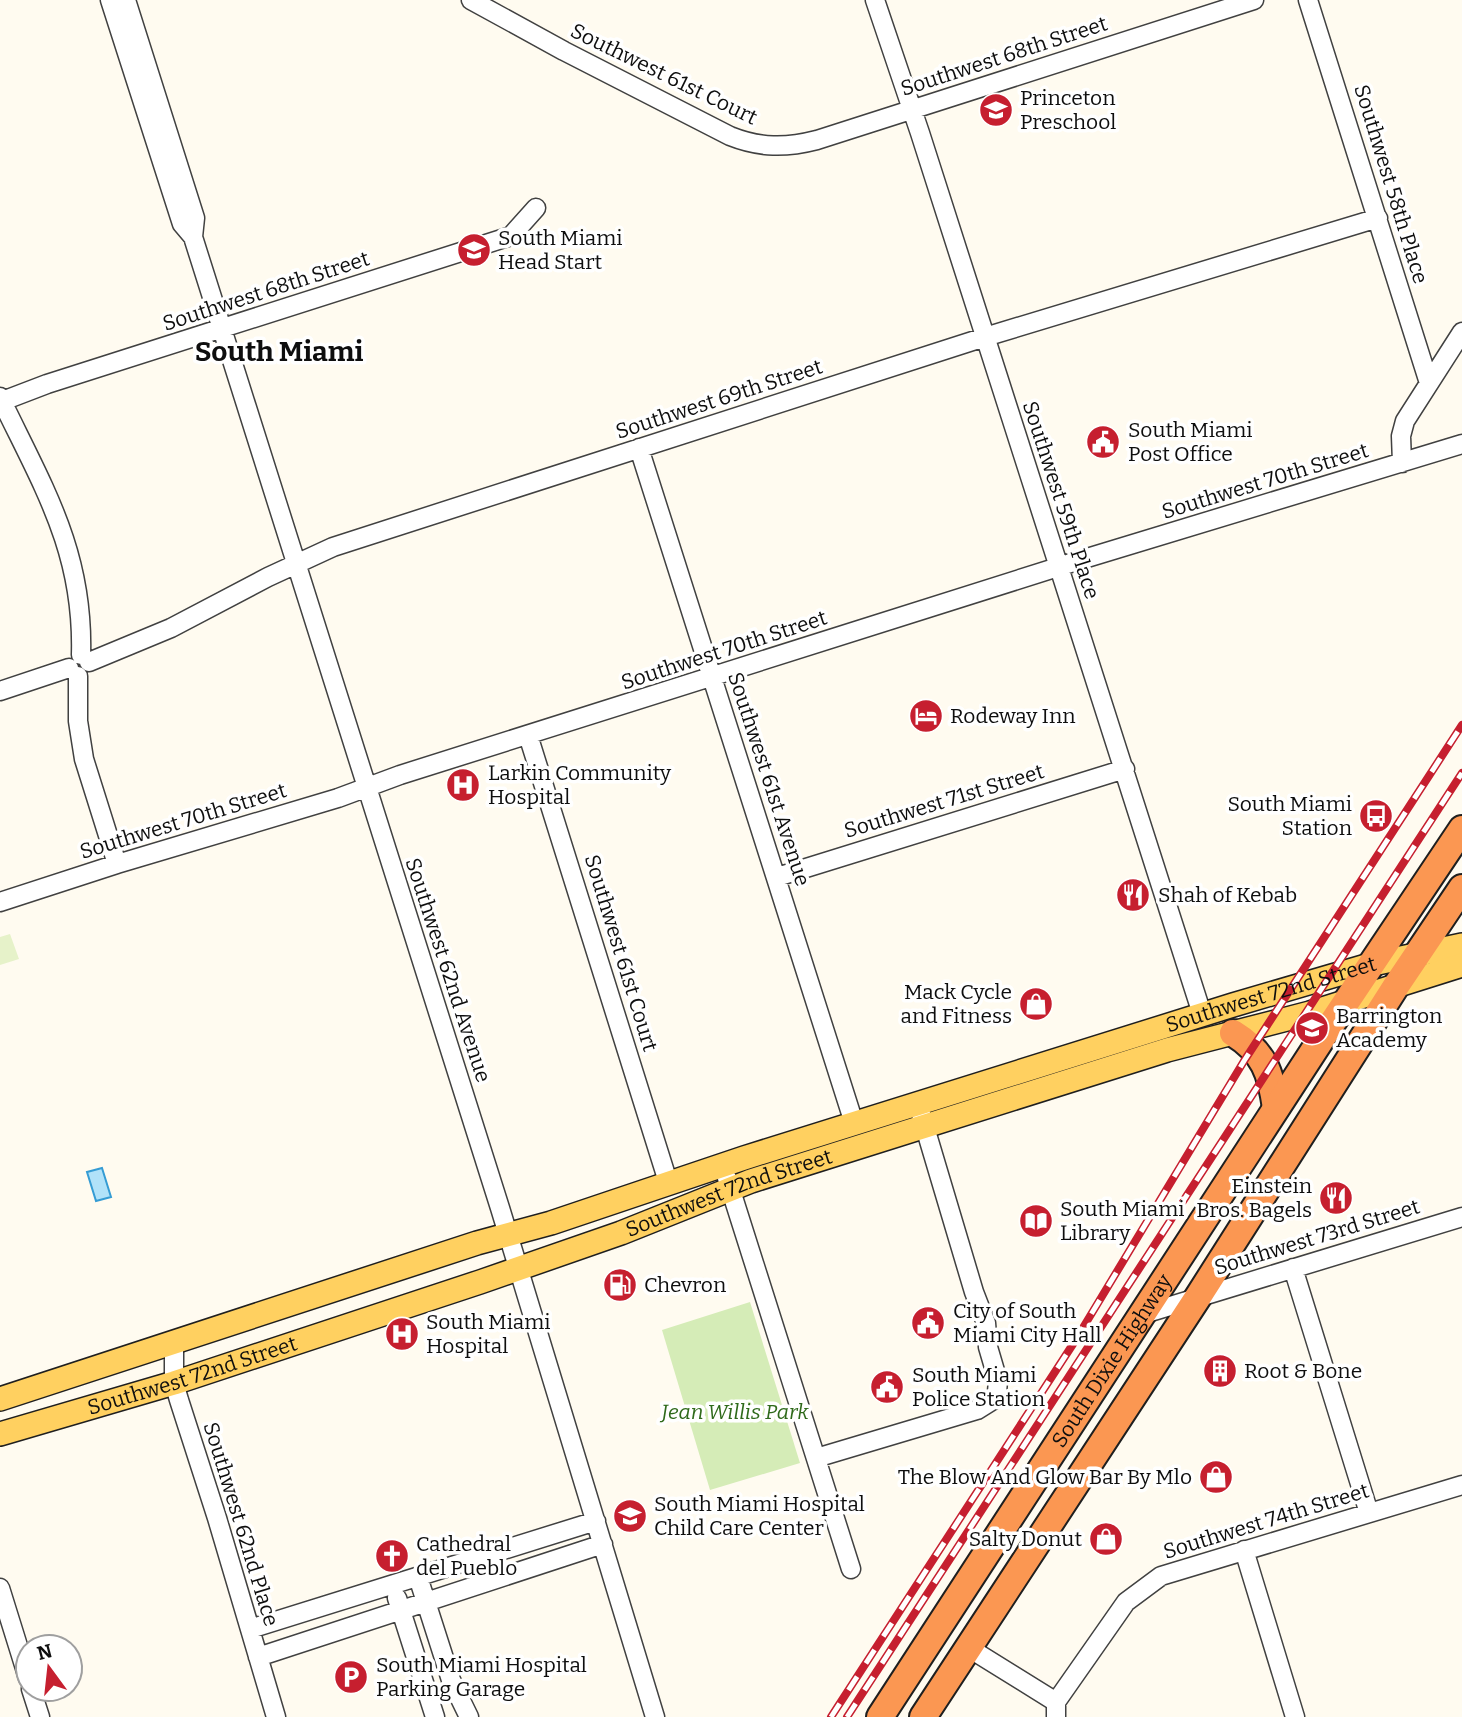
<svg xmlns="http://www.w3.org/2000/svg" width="1462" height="1717" font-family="Bitter,serif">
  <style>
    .green { fill: #d5ecb7 }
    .pitch { fill: #e6f2c9 }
    .water { fill: #b1e2f9; stroke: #359cd4; stroke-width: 2 }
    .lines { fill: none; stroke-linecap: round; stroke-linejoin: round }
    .minor-casing { stroke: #414141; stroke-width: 21 }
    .major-casing { stroke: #1f1f1f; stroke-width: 26 }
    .highway-casing { stroke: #1f1f1f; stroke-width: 30 }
    .minor { stroke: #fff; stroke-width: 18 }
    .major { stroke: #ffd060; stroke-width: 23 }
    .highway { stroke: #fb9752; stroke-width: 26 }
    .rail-casing { stroke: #c61f2f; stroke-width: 8 }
    .rail { stroke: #fff; stroke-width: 5; stroke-dasharray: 16; stroke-linecap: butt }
    .labels { text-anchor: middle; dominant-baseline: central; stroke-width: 7; stroke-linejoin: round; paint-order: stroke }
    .street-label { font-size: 21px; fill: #0e0e0e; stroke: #fff }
    .poi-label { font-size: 21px; fill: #0e0e0e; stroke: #fff; text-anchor: start }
    .park-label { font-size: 21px; font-style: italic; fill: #2f6a1b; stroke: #fff }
    .district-label { font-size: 28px; font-weight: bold; fill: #0e0e0e; stroke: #fff }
  </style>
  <rect width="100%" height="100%" fill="#fffbf0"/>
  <!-- green -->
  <path class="green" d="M 750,1302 L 800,1463 L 710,1490 L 662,1330 Z"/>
  <!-- pitch -->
  <path class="pitch" d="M 10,934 L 19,959 L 0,965 L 0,937 Z"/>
  <!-- water -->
  <path class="water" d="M 102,1168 L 111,1197 L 96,1201 L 87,1172 Z"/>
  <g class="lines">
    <!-- minor casing -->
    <g class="minor-casing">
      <path id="minor" d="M 110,0 L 182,224 L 193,237 L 500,1208 L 655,1717
        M 126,0 L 195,218 L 193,237
        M 471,0 L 564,51 L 730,136 C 760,148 786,148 817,140 L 1254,0
        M 875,0 L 920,133 L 1202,1014
        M 1308,0 L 1429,383
        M 0,397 C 43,487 84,551 81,655
        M 0,402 L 47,384 L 511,236 L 536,208
        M 639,448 L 854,1123
        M 1402,463 L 1401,436 L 1405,421 L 1462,332
        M 89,662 L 171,628 L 268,577 L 333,547 L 985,337 L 1378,218
        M 78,676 L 78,721 L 84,759 L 117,864
        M 0,691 L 69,668
        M 528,735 L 669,1185
        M 777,877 L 1125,769
        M 0,902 L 117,864 L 338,798 L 400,775 L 1077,561 L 1462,444
        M 727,1178 L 851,1569
        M 1293,1268 L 1369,1513
        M 1144,1314 L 1462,1217
        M 174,1344 L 174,1383 L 179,1400 L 217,1518 L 276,1717
        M 816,1458 L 977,1410 L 993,1400 L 997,1392 L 998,1381 L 988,1347 L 986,1323 L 974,1292 L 921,1114
        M 1244,1550 L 1295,1717
        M 418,1577 L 451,1680 L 469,1717
        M 0,1588 L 28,1678
        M 397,1598 L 435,1717
        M 250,1629 L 596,1521
        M 969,1648 L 1056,1702 L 1056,1717
        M 258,1657 L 603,1544
        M 31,1689 L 40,1717
        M 1056,1702 L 1126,1602 L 1161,1576 L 1462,1485"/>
    </g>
    <!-- major casing -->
    <g class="major-casing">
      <g id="major">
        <path id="s1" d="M 0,1399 L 477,1243 L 551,1223 L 744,1158 L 1233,1005 L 1373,964 L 1462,945"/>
        <path id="s2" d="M 0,1434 L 174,1383 L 480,1282 L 621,1233 L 751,1181 L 1167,1050 L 1310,1013 L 1462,965"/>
      </g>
    </g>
    <!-- highway casing -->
    <g class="highway-casing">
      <g id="highway">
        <path d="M 1233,1033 C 1264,1052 1271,1073 1276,1108"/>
        <path id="s3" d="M 880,1717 L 1324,1035 L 1462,829"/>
        <path d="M 923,1717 L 1198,1297 L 1396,986 L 1462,888"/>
      </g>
    </g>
    <!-- minor -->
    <use href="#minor" class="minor"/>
    <!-- major -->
    <use href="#major" class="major"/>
    <!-- highway -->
    <use href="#highway" class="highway"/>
    <!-- rail casing -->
    <g class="rail-casing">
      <path id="rail" d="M 831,1717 L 1075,1341 L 1244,1061 L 1462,725
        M 847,1717 L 1462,773"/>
    </g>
    <!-- rail -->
    <use href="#rail" class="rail"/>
  </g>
  <!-- icons -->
  <defs>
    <g id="school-disc" transform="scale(1.75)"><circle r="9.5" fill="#c61f2f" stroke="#fff"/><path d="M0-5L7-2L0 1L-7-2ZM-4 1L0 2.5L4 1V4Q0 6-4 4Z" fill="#fff"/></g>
    <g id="civic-disc" transform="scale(1.75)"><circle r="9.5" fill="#c61f2f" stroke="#fff"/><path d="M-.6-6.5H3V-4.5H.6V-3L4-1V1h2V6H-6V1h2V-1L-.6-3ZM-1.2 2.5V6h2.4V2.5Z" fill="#fff"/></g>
    <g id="hotel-disc" transform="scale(1.75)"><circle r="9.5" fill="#c61f2f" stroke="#fff"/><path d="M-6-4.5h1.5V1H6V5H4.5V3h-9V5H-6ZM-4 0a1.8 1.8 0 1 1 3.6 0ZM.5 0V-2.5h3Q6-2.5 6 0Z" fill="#fff"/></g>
    <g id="hospital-disc" transform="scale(1.75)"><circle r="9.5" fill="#c61f2f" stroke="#fff"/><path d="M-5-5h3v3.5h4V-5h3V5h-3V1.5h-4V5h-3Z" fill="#fff"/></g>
    <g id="bus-disc" transform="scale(1.75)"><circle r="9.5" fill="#c61f2f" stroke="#fff"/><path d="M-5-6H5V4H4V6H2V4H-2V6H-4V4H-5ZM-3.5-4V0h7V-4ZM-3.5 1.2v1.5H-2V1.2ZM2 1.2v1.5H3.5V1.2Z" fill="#fff"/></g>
    <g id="restaurant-disc" transform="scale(1.75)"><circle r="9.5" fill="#c61f2f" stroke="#fff"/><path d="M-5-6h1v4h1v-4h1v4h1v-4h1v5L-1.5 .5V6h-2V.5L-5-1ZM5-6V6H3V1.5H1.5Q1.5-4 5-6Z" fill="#fff"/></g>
    <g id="shop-disc" transform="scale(1.75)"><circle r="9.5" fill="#c61f2f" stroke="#fff"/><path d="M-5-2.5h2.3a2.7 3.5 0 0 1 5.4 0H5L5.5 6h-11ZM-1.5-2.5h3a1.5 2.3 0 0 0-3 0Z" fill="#fff"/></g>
    <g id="library-disc" transform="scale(1.75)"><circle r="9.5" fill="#c61f2f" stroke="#fff"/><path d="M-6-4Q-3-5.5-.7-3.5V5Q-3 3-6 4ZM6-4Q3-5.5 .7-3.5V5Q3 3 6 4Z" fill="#fff"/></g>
    <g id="fuel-disc" transform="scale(1.75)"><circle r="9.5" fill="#c61f2f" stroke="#fff"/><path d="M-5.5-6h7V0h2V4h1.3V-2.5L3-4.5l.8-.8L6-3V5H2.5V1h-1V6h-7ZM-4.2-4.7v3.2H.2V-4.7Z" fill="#fff"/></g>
    <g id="building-disc" transform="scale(1.75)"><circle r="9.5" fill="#c61f2f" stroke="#fff"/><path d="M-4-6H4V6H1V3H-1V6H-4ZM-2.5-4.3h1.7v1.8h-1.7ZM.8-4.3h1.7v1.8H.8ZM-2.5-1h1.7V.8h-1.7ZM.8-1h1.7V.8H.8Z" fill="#fff"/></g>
    <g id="church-disc" transform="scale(1.75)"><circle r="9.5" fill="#c61f2f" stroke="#fff"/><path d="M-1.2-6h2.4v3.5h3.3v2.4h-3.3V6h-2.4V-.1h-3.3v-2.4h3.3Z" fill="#fff"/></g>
    <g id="parking-disc" transform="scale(1.75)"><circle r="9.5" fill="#c61f2f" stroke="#fff"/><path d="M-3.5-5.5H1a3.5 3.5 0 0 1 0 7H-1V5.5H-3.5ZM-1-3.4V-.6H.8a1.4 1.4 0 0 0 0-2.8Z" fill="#fff"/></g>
  </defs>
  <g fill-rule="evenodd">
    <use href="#school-disc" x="996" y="110"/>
    <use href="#school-disc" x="474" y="250"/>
    <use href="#civic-disc" x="1103" y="442"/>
    <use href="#hotel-disc" x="926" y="716"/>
    <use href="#hospital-disc" x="463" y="785"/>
    <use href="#bus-disc" x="1376" y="816"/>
    <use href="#restaurant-disc" x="1133" y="895"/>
    <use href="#shop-disc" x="1036" y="1004"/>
    <use href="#school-disc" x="1312" y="1028"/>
    <use href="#restaurant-disc" x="1336" y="1198"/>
    <use href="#library-disc" x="1036" y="1221"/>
    <use href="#fuel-disc" x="620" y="1285"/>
    <use href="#civic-disc" x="928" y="1323"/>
    <use href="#hospital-disc" x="402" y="1334"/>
    <use href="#building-disc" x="1220" y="1371"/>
    <use href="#civic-disc" x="887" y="1387"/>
    <use href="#shop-disc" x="1216" y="1477"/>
    <use href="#school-disc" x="630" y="1516"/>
    <use href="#shop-disc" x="1106" y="1539"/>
    <use href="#church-disc" x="392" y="1556"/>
    <use href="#parking-disc" x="351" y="1677"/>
  </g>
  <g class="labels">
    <!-- street labels -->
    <g class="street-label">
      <text transform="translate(1004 56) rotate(-18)">Southwest 68th Street</text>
      <text transform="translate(664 74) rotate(26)">Southwest 61st Court</text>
      <text transform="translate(1391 184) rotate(73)">Southwest 58th Place</text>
      <text transform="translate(266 291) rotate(-18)">Southwest 68th Street</text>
      <text transform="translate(719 399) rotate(-18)">Southwest 69th Street</text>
      <text transform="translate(1265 481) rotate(-17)">Southwest 70th Street</text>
      <text transform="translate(1061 500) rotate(72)">Southwest 59th Place</text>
      <text transform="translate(724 650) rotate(-18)">Southwest 70th Street</text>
      <text transform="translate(769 779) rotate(72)">Southwest 61st Avenue</text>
      <text transform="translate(944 801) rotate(-17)">Southwest 71st Street</text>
      <text transform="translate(183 821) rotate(-17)">Southwest 70th Street</text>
      <text transform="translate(621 953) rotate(73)">Southwest 61st Court</text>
      <text transform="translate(448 970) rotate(72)">Southwest 62nd Avenue</text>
      <text stroke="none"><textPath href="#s1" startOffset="1334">Southwest 72nd Street</textPath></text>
      <text stroke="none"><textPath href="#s2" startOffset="768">Southwest 72nd Street</textPath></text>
      <text transform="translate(1317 1237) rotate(-17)">Southwest 73rd Street</text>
      <text stroke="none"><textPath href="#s3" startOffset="425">South Dixie Highway</textPath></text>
      <text stroke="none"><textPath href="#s2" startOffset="201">Southwest 72nd Street</textPath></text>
      <text transform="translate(1266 1521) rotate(-17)">Southwest 74th Street</text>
      <text transform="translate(241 1524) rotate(73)">Southwest 62nd Place</text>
    </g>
    <!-- poi labels -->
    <g class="poi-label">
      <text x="1020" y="98">Princeton<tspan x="1020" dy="24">Preschool</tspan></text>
      <text x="498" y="238">South Miami<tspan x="498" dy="24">Head Start</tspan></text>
      <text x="1128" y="430">South Miami<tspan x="1128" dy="24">Post Office</tspan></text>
      <text x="950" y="716">Rodeway Inn</text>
      <text x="488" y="773">Larkin Community<tspan x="488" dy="24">Hospital</tspan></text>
      <text x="1352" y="804" text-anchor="end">South Miami<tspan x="1352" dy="24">Station</tspan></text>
      <text x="1158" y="895">Shah of Kebab</text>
      <text x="1012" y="992" text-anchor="end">Mack Cycle<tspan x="1012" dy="24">and Fitness</tspan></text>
      <text x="1336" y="1016">Barrington<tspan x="1336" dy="24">Academy</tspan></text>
      <text x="1312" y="1186" text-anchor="end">Einstein<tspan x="1312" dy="24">Bros. Bagels</tspan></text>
      <text x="1060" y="1209">South Miami<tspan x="1060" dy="24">Library</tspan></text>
      <text x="644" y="1285">Chevron</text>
      <text x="953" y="1311">City of South<tspan x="953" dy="24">Miami City Hall</tspan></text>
      <text x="426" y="1322">South Miami<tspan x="426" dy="24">Hospital</tspan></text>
      <text x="1244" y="1371">Root &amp; Bone</text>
      <text x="912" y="1375">South Miami<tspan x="912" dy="24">Police Station</tspan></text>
      <text x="1192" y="1477" text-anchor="end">The Blow And Glow Bar By Mlo</text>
      <text x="654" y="1504">South Miami Hospital<tspan x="654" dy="24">Child Care Center</tspan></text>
      <text x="1082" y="1539" text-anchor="end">Salty Donut</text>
      <text x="416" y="1544">Cathedral<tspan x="416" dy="24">del Pueblo</tspan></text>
      <text x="376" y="1665">South Miami Hospital<tspan x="376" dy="24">Parking Garage</tspan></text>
    </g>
    <!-- park labels -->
    <g class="park-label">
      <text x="735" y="1412">Jean Willis Park</text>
    </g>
    <!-- district labels -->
    <g class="district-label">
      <text x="279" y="351">South Miami</text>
    </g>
  </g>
  <!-- north arrow -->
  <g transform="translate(49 1668) rotate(345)"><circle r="33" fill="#ffffff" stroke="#9f9f9f" stroke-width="2"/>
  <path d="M0-5L12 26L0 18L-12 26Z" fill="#c61f2f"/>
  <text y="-10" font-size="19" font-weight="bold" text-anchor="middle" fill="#0e0e0e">N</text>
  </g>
</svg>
